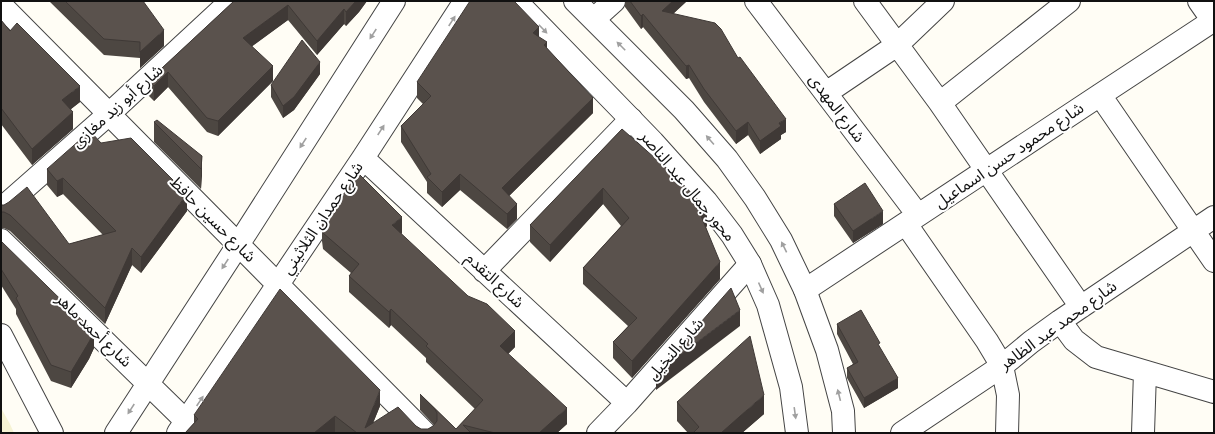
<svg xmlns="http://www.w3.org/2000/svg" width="1215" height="434" font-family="'Zilla Slab','Noto Sans Arabic',serif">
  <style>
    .farmland { fill: #f6f3d4 }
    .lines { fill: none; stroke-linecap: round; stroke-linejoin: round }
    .minor-casing { stroke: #444; stroke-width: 24 }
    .tertiary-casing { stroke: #444; stroke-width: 24 }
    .minor { stroke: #fff; stroke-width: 22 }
    .tertiary { stroke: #fff; stroke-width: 22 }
    .wall { fill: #4d4742 }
    .shaded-wall { fill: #3f3936 }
    .building { fill: #5a524d; stroke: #3f3936 }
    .oneway { fill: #a0a0a0 }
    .labels { text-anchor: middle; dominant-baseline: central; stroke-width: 4; stroke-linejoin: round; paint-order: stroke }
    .street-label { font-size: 16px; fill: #111; stroke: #fff }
  </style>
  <rect width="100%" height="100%" fill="#fffdf5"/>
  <!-- farmland -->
  <path class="farmland" d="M 1,408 L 10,424 L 14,433 L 1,433 Z"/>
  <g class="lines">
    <!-- minor casing -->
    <g class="minor-casing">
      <path id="minor" d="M 756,1 L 918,215
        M 865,1 L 940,103 L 1081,307
        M 1199,1 L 1213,21
        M 1,5 L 425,433
        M 594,19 L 614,1
        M 826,93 L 897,45 L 943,1
        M 1100,95 L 1214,261
        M 940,103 L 1069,1
        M 363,158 L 627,403
        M 1,209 L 109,114 L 231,1
        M 906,224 L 987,341 L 1002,366 L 1008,395 L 1007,433
        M 1,240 L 186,421
        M 484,271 L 631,119
        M 805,290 L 1100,95 L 1214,20
        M 1060,321 L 1074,340 L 1096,357 L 1214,392
        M 1,335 L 52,433
        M 116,433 L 238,245 L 394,1
        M 178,433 L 363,158 L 465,1
        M 598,433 L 627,403 L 750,264
        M 902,433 L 1002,366 L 1031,342 L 1060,321 L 1214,217
        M 1143,433 L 1145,372"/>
    </g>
    <!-- tertiary casing -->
    <g class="tertiary-casing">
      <path id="tertiary" d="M 516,1 L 653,142 L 706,201 L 732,235 L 750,264 L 768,305 L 791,387 L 797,433
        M 575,1 L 684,110 L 727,159 L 755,198 L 781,240 L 805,290 L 827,350 L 843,411 L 844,433"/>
    </g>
    <!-- minor -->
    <use href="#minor" class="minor"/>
    <!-- tertiary -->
    <use href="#tertiary" class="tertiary"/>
  </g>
  <!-- wall -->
  <path class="wall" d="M 49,1 L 143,1 L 164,46 L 140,68 L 140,58 L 104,55 Z
    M 234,1 L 367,1 L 359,12 L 346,26 L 344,24 L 317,55 L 288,20 L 252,46 L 273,81 L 218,136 L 207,132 L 168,87 L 154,101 L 148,95 L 148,81 Z
    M 625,1 L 687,1 L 673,14 L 738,58 L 786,132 L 781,135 L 781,139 L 760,154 L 748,135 L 736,144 L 704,102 L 689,78 L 686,79 L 643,27 L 641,29 L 625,7 Z
    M 1,20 L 10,31 L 80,102 L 71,109 L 73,129 L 32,165 L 1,124 Z
    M 539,37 L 593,113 L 509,196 L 517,219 L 507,229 L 460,190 L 442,207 L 427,193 L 427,182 L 401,142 L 401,126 L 423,104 L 417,98 L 417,82 Z
    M 320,74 L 294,110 L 283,118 L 271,97 L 271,85 Z
    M 154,122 L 202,156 L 201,189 L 154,142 Z
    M 622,129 L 707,226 L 706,227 L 720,279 L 632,378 L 613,358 L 613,342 L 628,326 L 583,284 L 583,268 L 621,226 L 603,204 L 550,262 L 530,242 L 530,225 Z
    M 101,143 L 187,211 L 141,273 L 132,265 L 105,324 L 10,231 L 4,228 L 1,228 L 1,205 L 69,244 L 103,235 L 63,194 L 57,197 L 47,185 L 47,169 Z
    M 834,204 L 883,224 L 853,243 L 834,216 Z
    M 322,225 L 402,233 L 401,234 L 515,347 L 508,354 L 567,424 L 557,433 L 337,433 L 335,432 L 334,433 L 185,433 L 194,423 L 194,415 L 380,406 L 373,423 L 416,426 L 421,429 L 428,429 L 433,426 L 434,425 L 420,410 L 420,394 L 456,429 L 475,409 L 426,362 L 426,358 L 391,325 L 389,328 L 349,292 L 349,276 L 351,273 L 323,249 L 322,241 Z
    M 1,241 L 94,348 L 89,359 L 71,388 L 51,381 L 16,314 L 16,309 L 1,285 Z
    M 837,324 L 880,348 L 898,388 L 864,408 L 847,378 L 847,368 L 853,364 L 837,334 Z
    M 677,402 L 764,414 L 742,433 L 688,433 L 677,421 Z"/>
  <!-- shaded-wall -->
  <path class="shaded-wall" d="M 356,1 L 367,1 L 359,12 L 346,26 L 346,12 Z
    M 673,1 L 687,1 L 662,24 L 662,11 Z
    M 288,5 L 288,20 L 243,53 L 243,38 Z
    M 344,9 L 344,24 L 317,55 L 317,41 Z
    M 643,14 L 643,27 L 641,29 L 641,16 Z
    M 539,27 L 539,43 L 533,33 Z
    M 164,30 L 164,46 L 140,68 L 140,52 Z
    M 547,42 L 547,58 L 544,45 Z
    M 320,62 L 320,74 L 294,110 L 283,118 L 283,106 Z
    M 689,65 L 689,78 L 686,79 L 686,66 Z
    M 273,66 L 273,81 L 218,136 L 218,121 Z
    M 168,72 L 168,87 L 154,101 L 154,86 Z
    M 80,86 L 80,102 L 62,116 L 62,100 Z
    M 593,98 L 593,113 L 502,203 L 502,188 Z
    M 73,112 L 73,129 L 32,165 L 32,149 Z
    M 786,119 L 786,132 L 781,135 L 781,139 L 760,154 L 760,141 L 779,123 Z
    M 748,122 L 748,135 L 736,144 L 736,131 Z
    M 202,156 L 202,176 L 201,189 L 201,169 Z
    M 460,174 L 460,190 L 442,207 L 442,192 Z
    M 2,175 L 2,191 L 1,192 L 1,176 Z
    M 63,178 L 63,194 L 57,197 L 57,181 Z
    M 603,188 L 603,204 L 550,262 L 550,245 Z
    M 187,194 L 187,211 L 141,273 L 141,257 Z
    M 517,204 L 517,219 L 507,229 L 507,214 Z
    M 707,209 L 707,226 L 701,232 L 701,216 Z
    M 883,211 L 883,224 L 853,243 L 853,231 Z
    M 402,217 L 402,233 L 392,241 L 392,225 Z
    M 132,248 L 132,265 L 105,324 L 105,308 Z
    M 720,262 L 720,279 L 632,378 L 632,361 Z
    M 391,309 L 391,325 L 389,328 L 389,312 Z
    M 740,310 L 740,326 L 656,390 L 656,373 Z
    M 515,331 L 515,347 L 500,362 L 500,346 Z
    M 94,332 L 94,348 L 89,359 L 71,388 L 71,372 Z
    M 898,378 L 898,388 L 864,408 L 864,398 Z
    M 380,390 L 380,406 L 369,433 L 365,428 Z
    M 764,395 L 764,414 L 742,433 L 721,433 Z
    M 567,408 L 567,424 L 557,433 L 539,433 Z
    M 335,416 L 335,432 L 334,433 L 314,433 Z"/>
  <!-- building -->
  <path class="building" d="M 65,1 L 143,1 L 164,30 L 140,52 L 140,42 L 104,39 Z
    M 234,1 L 356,1 L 346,12 L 344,9 L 317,41 L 288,5 L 243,38 L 273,66 L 218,121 L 207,118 L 168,72 L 154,86 L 148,81 Z
    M 470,1 L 514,1 L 539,27 L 533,33 L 547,42 L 544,45 L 593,98 L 502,188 L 517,204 L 507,214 L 460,174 L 442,192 L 427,177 L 431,174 L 401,126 L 431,96 L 417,82 Z
    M 630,1 L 673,1 L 662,11 L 715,23 L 721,29 L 738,58 L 740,57 L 786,119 L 779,123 L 781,126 L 760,141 L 748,122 L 736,131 L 704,89 L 689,65 L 686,66 L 643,14 L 641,16 Z
    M 1,20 L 10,31 L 17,23 L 80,86 L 62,100 L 73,112 L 32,149 L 1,108 Z
    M 302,40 L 320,62 L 294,97 L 283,106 L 271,85 Z
    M 157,120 L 202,156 L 201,169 L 154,122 Z
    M 622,129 L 672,173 L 707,209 L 701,216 L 720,262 L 632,361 L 613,342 L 637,318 L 583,268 L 629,218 L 603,188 L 550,245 L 530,225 Z
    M 90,131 L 101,143 L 131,138 L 187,194 L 141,257 L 132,248 L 105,308 L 10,215 L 4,212 L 1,212 L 1,205 L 4,205 L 9,202 L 27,187 L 69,244 L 116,231 L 63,178 L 57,181 L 47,169 Z
    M 358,173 L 402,217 L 392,225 L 468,296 L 487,304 L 515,331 L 500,346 L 567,408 L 539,433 L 495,433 L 463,425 L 471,433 L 357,433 L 335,416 L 314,433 L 185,433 L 198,419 L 194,415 L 280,289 L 380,390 L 365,428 L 398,407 L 416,426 L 421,429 L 428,429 L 433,426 L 437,421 L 437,413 L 434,408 L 420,394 L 456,429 L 483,400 L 426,346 L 428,344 L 391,309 L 389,312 L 349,276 L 359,264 L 323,233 L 322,225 Z
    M 865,183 L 883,211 L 853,231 L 834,204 Z
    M 1,241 L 94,332 L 89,342 L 71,372 L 51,365 L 16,298 L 18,296 L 1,269 Z
    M 731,288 L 740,310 L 656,373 Z
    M 861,310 L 880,343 L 878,344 L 898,378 L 864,398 L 847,368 L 858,362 L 837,324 Z
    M 750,336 L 764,395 L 721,433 L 693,433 L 699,427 L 677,402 Z"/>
  <!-- one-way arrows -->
  <defs><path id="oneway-solid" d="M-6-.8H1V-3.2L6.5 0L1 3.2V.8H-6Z"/></defs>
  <g class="oneway">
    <use href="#oneway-solid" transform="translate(452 21) rotate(-57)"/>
    <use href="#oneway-solid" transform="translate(543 29) rotate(46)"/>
    <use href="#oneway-solid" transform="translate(373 34) rotate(123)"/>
    <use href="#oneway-solid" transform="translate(621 46) rotate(-135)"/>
    <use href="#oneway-solid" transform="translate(381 130) rotate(-57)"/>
    <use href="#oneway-solid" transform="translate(710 140) rotate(-131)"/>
    <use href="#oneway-solid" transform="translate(303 143) rotate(123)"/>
    <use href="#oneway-solid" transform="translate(784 247) rotate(-116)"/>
    <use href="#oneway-solid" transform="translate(225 264) rotate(123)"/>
    <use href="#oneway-solid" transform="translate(761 288) rotate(66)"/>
    <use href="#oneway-solid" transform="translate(839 395) rotate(-104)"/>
    <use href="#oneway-solid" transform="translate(200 401) rotate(-56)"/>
    <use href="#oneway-solid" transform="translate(131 409) rotate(123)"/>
    <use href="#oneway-solid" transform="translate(795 413) rotate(82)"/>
  </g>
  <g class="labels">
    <!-- street labels -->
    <g class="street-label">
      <text transform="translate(117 106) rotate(-42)">شارع أبو زيد مغازى</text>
      <text transform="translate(837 108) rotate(53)">شارع المهدى</text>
      <text transform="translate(1009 155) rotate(-34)">شارع محمود حسن اسماعيل</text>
      <text transform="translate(688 186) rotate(50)">محور جمال عبد الناصر</text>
      <text transform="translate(322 218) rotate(-56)">شارع حمدان الثلاثيني</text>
      <text transform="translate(213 219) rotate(45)">شارع حسين حافظ</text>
      <text transform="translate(495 280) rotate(43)">شارع التقدم</text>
      <text transform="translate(1058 325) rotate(-36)">شارع محمد عبد الظاهر</text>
      <text transform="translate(94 330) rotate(44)">شارع أحمد ماهر</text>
      <text transform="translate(675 349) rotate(-49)">شارع النخيل</text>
    </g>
  </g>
  <!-- border -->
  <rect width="1215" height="434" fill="none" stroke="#111111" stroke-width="4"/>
</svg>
